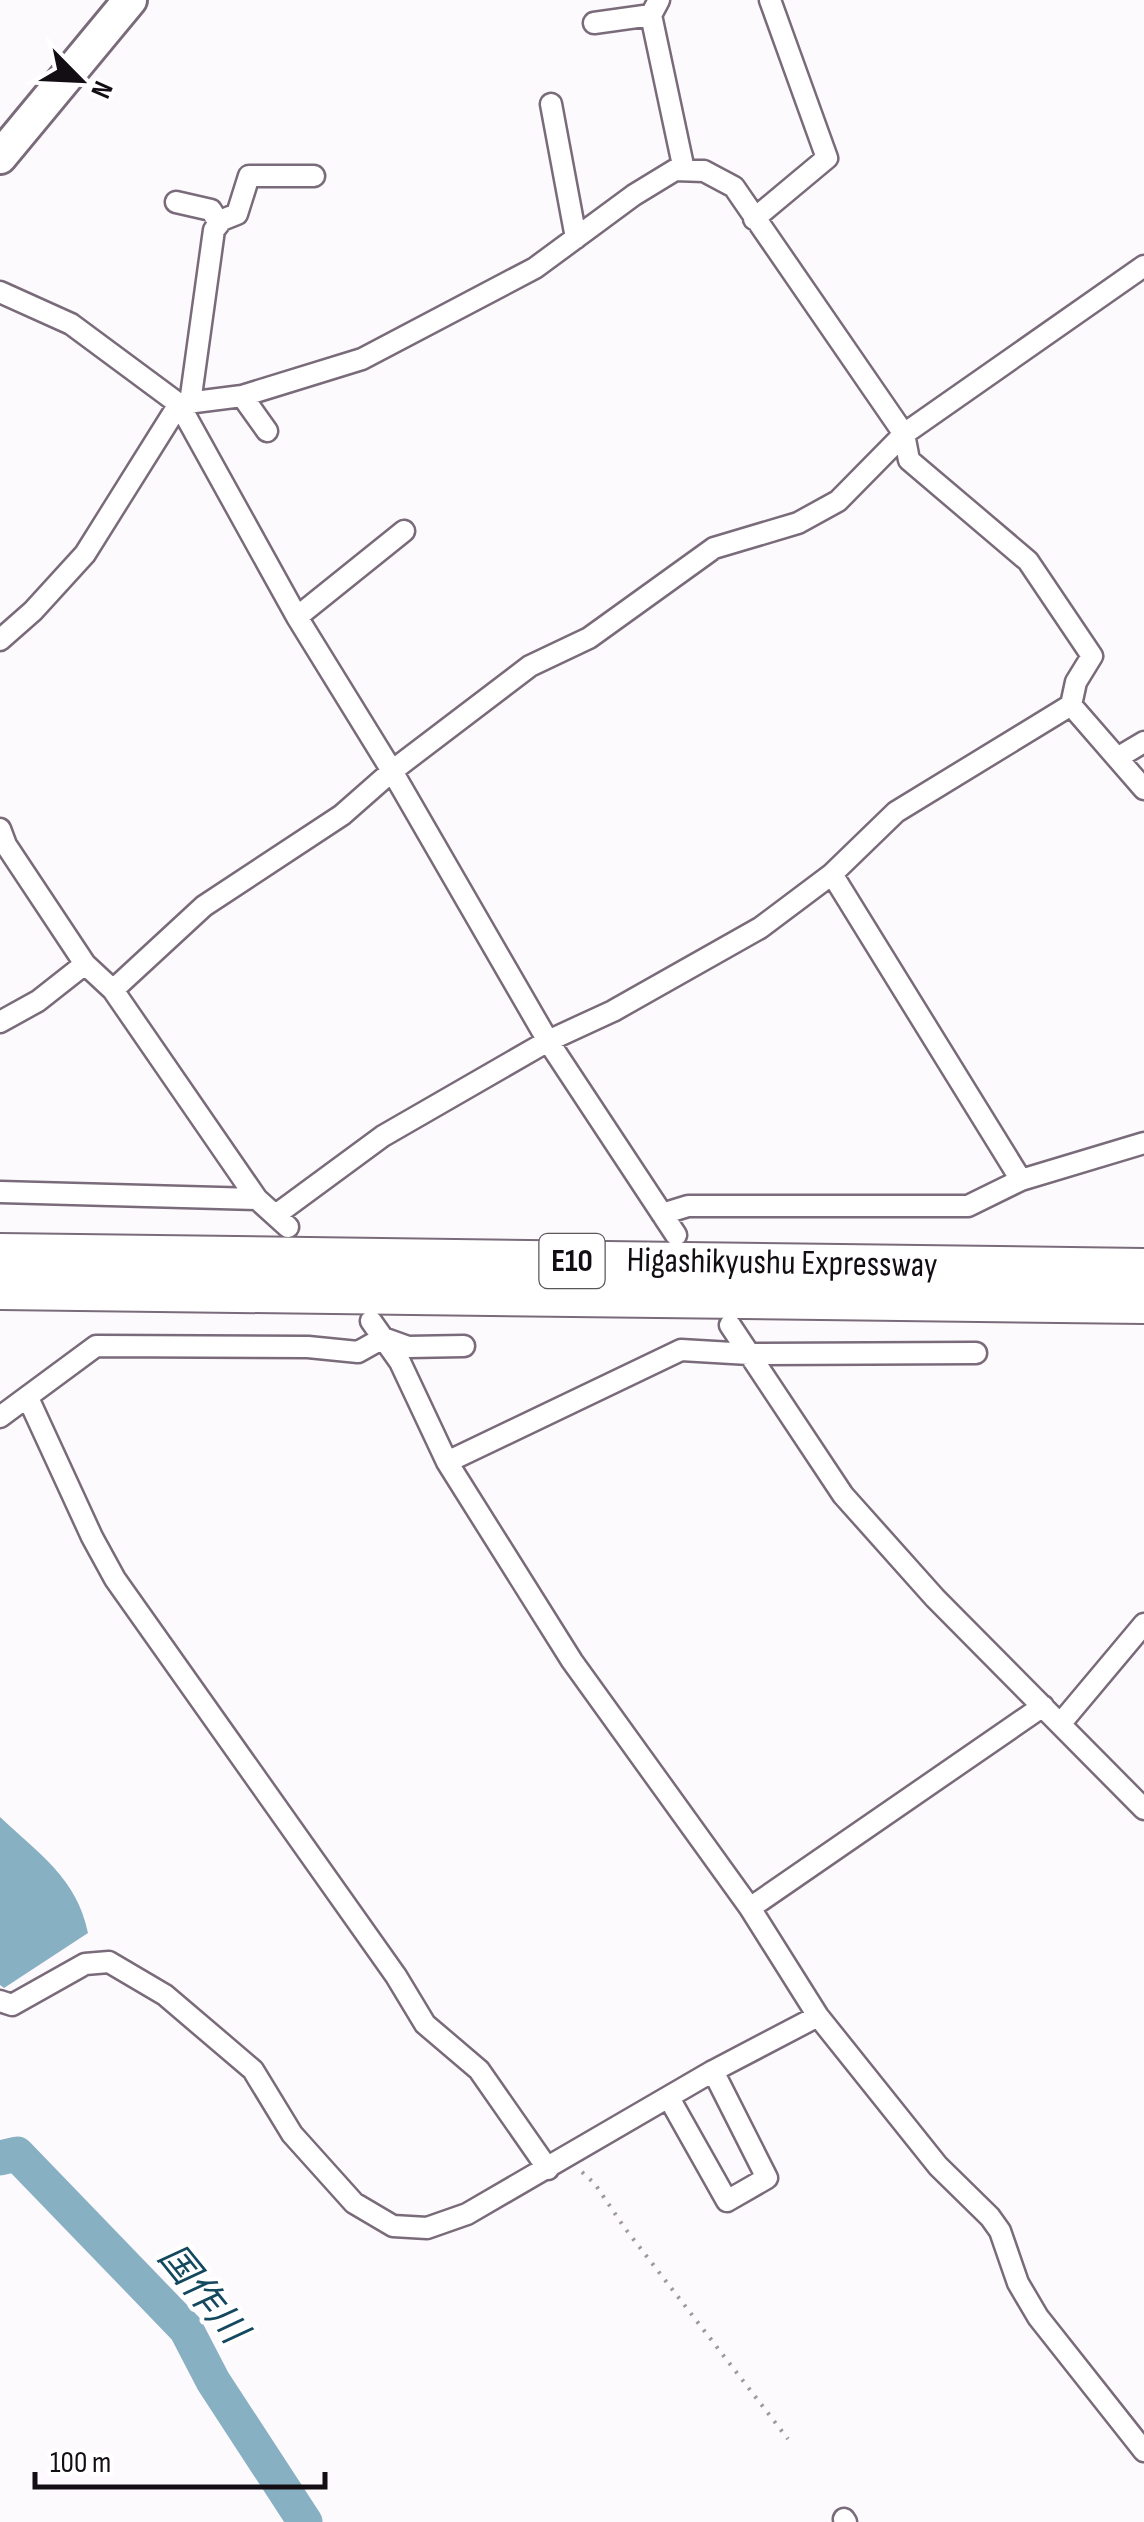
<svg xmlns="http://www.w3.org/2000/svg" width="1144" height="2522" font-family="'Sofia Sans Condensed','Noto Sans JP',sans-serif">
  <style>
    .water { fill: #88b0c3 }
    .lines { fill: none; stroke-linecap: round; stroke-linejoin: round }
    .river { stroke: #88b0c3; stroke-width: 35 }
    .minor-casing { stroke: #796b7a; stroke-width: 25 }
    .primary-casing { stroke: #796b7a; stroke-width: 38 }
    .motorway-casing { stroke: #796b7a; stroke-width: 42 }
    .path { stroke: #9d999d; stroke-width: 4; stroke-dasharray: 2.5 8; stroke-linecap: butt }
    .minor { stroke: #fff; stroke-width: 20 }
    .primary { stroke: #fff; stroke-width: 32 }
    .motorway { stroke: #fff; stroke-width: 38 }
    .labels { text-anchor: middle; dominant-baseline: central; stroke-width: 9; stroke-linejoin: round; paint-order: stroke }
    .shield { fill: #fff; stroke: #5a565a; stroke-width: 2.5 }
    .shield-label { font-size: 32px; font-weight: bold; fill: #130e14 }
    .street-label { font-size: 35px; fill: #130e14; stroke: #fff }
    .water-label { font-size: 38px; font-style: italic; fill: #13485e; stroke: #fff }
  </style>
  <rect width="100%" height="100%" fill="#fdfafd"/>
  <!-- water -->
  <path class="water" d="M 0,1817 C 39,1854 77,1878 88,1933 L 4,1988 L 0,1985 Z"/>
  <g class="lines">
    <!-- river -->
    <path class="river" d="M 0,2158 L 17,2154 L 186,2329 L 213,2381 L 305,2522"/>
    <!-- minor casing -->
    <g class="minor-casing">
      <path id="minor" d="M 651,15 L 684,170
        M 594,23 L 651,15 L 659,0
        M 551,104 L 576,238
        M 176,202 L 211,210 L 219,223
        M 754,219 L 827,158 L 770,0
        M 0,292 L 71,324 L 179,404 L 297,617 L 392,771 L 548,1041 L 676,1235
        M 242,396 L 267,431
        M 190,403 L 214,230 L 222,220 L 237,214 L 249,176 L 314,176
        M 297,617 L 404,531
        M 0,640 L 33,611 L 85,554 L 179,404 L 242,396 L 362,359 L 535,268 L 634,195 L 675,170 L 704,171 L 734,187 L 904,434 L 909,460 L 1028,561 L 1092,656 L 1076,682 L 1071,705 L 896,812 L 832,874 L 760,928 L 613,1011 L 548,1041 L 383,1136 L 277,1214
        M 1071,705 L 1144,789
        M 1117,758 L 1144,742
        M 0,829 L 6,845 L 85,964 L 113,990 L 257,1199 L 288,1227
        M 832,874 L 1021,1180
        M 113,990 L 204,906 L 342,815 L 392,771 L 530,666 L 589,638 L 714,548 L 798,523 L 838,501 L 904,434 L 1144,266
        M 0,1022 L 38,1001 L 85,964
        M 0,1192 L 257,1199
        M 662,1214 L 688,1206 L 968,1206 L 1021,1180 L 1144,1143
        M 371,1321 L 400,1362 L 447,1462 L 572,1661 L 750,1908 L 818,2016 L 938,2166 L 990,2217 L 1000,2231 L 1018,2283 L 1038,2317 L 1144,2451
        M 730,1325 L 843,1495 L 935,1598 L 1144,1809
        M 28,1398 L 92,1537 L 115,1579 L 396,1976 L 425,2024 L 479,2070 L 548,2169
        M 0,1417 L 96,1346 L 308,1347 L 358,1352 L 383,1338 L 408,1347 L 464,1346
        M 447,1462 L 681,1350 L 749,1354 L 976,1353
        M 1061,1723 L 1144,1624
        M 750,1908 L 1043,1706
        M 0,2001 L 12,2005 L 85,1964 L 109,1962 L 165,1995 L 253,2070 L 292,2134 L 354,2203 L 393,2226 L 427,2228 L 467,2214 L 713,2071 L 818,2016
        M 669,2098 L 727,2201 L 767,2178 L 713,2071
        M 844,2519 L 846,2522"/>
    </g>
    <!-- primary casing -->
    <g class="primary-casing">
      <path id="primary" d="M 0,157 L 130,0"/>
    </g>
    <!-- motorway casing -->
    <g class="motorway-casing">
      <path id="motorway" d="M 0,1253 L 1144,1268
        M 0,1290 L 1144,1304"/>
    </g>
    <!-- path -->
    <path class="path" d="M 582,2172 L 595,2184 L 624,2227 L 788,2439"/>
    <!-- minor -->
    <use href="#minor" class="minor"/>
    <!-- primary -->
    <use href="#primary" class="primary"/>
    <!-- motorway -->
    <use href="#motorway" class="motorway"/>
  </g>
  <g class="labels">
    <!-- shield labels -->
    <rect class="shield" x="539.5" y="1234" width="65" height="54" rx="8"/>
    <g class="shield-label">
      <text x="572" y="1261">E10</text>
    </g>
    <!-- street labels -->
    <g class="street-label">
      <text transform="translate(782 1263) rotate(1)">Higashikyushu Expressway</text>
    </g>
    <!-- water labels -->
    <g class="water-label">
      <text transform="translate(202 2294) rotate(51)">国作川</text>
    </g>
  </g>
  <!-- north arrow -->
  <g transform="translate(80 80) rotate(114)" stroke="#ffffff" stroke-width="8" paint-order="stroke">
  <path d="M0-8L18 38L0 25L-18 38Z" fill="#130e14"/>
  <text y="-15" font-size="28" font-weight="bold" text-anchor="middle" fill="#130e14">N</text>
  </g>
  <!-- scale -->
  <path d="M35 2472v15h290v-15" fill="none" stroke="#130e14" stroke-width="5"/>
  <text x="50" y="2472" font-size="30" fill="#130e14" stroke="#ffffff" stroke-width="8" paint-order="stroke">100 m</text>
</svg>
